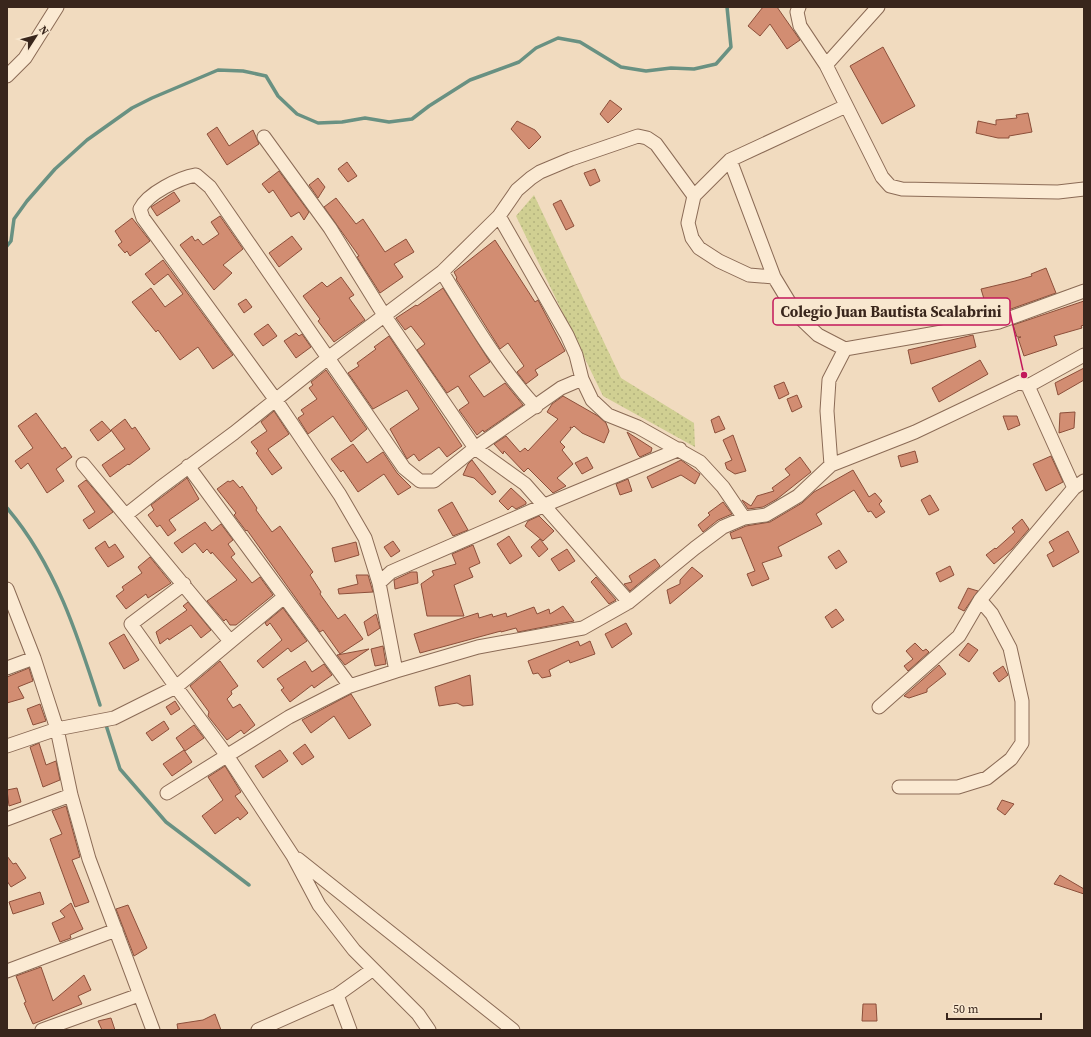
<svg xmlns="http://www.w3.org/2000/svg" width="1091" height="1037" font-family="'Source Serif 4',serif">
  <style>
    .green { fill: url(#green-dots) }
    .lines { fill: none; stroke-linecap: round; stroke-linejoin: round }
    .stream { stroke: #699182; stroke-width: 3.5 }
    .building { fill: #d28d72; stroke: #8c4f3a }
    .minor-casing { stroke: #8b6b56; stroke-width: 15 }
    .minor { stroke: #fbead3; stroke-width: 13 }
    .leader { fill: none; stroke: #c2185b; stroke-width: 1.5 }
    .callout-dot { fill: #c2185b; stroke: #f8e7cf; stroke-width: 1.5 }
    .callout { fill: #f8e7cf; stroke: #c2185b; stroke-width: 1.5 }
    .callout-label { font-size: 15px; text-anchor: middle; font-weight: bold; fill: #39261c }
  </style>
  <defs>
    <pattern id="green-dots" width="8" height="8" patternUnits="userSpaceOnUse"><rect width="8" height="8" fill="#d0cf92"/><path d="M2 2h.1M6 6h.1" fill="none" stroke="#b3b27d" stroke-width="1.8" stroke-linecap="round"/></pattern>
  </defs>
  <rect width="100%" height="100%" fill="#f1dbbf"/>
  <!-- green -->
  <path class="green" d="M 534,195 L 621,378 L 694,423 L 695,447 L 603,396 L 516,216 Z"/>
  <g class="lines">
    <!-- stream -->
    <path class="stream" d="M 7,246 L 11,241 L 14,219 L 27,201 L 55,169 L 87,140 L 132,108 L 152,98 L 218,70 L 243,71 L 266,76 L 278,96 L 297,114 L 318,123 L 342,122 L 365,118 L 389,122 L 412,119 L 429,106 L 470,80 L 519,62 L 536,48 L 558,38 L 580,42 L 621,67 L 646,71 L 671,68 L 694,69 L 716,64 L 731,47 L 727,7
      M 7,508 C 55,564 78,636 100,705
      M 106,725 L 120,769 L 166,822 L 249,885"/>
  </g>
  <!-- building -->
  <path class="building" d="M 763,7 L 777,7 L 800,40 L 787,49 L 770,24 L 760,36 L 748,26 Z
    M 883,47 L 915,106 L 882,124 L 850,66 Z
    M 610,100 L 622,109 L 608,123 L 600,114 Z
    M 1028,113 L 1032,132 L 1009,136 L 1009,138 L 998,138 L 976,133 L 978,121 L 996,125 L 996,120 L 1017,118 L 1016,115 Z
    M 517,121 L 535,130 L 541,137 L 529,149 L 511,129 Z
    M 217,127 L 229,146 L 253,130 L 259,144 L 227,165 L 207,134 Z
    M 347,162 L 357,176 L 348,182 L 338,169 Z
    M 595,169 L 600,181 L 590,186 L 584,173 Z
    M 279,171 L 309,212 L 304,220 L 299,212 L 291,217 L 273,190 L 269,193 L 262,184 Z
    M 318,178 L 325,187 L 318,198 L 309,185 Z
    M 174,192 L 180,201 L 157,216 L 151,207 Z
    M 336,198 L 356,224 L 363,219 L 385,252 L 406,239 L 414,252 L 394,264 L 403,277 L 380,293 L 357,257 L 359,256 L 324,207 Z
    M 561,200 L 574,226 L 566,230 L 553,204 Z
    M 220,216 L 243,249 L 223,265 L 232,273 L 214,290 L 180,245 L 192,236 L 195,241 L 198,239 L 203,245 L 219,234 L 211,222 Z
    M 132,218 L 150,241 L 130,256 L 127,251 L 125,253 L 118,245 L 122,242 L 115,231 Z
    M 292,236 L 302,249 L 279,267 L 269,253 Z
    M 495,240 L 535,302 L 538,300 L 565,351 L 535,370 L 538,375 L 526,384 L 517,372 L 524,366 L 508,343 L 500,349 L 456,279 L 457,278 L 454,272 Z
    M 163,260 L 233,355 L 213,369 L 198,347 L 180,360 L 158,330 L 156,332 L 132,302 L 151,288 L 165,307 L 183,294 L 168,274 L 154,285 L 145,274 Z
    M 1046,268 L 1056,293 L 1008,310 L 1007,308 L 978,315 L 975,301 L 984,299 L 981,289 L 1015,281 L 1032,276 L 1031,274 Z
    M 341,277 L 354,295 L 349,298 L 365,320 L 334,342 L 318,321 L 320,319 L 303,296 L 322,282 L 327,287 Z
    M 443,288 L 490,362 L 469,376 L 484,397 L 505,383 L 523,405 L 484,432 L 483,430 L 477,435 L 459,410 L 469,403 L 458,386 L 447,393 L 417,350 L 425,344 L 411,326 L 405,330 L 396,318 L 416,305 L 417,306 Z
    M 246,299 L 252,307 L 244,313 L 238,304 Z
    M 1084,301 L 1084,325 L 1081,326 L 1082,328 L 1054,336 L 1057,345 L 1024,356 L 1018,338 L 1021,337 L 1017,337 L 1013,325 Z
    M 268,324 L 277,336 L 263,346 L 254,334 Z
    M 296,333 L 299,336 L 302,334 L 311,347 L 296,358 L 284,341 Z
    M 973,335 L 976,347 L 911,364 L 908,350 Z
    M 389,336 L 462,446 L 447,457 L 439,447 L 419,461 L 414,454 L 407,459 L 390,429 L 419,409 L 407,390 L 373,409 L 348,373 L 359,366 L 357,363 L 376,349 L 374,347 Z
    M 980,360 L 988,374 L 939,402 L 932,388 Z
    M 1084,368 L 1084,380 L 1058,395 L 1055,383 Z
    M 326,370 L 367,429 L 351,442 L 333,416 L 308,434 L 298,418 L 304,414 L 301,410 L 317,399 L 309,388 L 313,385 L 311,382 Z
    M 784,382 L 789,394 L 779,399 L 774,386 Z
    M 797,395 L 802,407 L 792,412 L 787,399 Z
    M 563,396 L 598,416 L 606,423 L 609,431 L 604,443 L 582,433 L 574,426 L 572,428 L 570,427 L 571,429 L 560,442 L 565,447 L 562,450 L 573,464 L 557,478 L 566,486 L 553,493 L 528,468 L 524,472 L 504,451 L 503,454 L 494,444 L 506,436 L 520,452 L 525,448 L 528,451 L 558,419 L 547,412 L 552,404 Z
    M 274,411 L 289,434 L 268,449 L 282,468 L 272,475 L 256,453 L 258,451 L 251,442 L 267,431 L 261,422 Z
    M 1075,412 L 1074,428 L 1059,433 L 1060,413 Z
    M 36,413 L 62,449 L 65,447 L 72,457 L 56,469 L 64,481 L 47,493 L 28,463 L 21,469 L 15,461 L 33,448 L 18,426 Z
    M 719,416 L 725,429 L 715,433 L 711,420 Z
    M 1003,416 L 1017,416 L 1020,425 L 1008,430 Z
    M 125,419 L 132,429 L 135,427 L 150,449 L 129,465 L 128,464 L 110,477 L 102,465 L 125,449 L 111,430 Z
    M 102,421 L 111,431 L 98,441 L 90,430 Z
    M 627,432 L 652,448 L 651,452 L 640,457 L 638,455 Z
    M 733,435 L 746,471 L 735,474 L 727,469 L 725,463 L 732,460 L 723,440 Z
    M 353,444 L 367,463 L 383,452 L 397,473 L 411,487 L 398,495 L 384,474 L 358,492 L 343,470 L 341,472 L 331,459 Z
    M 915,451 L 918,462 L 901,467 L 898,456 Z
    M 1051,456 L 1063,482 L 1046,491 L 1033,464 Z
    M 587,457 L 593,468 L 582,474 L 575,463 Z
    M 800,457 L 811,472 L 777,499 L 763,507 L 748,509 L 742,500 L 751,506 L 757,496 L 774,491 L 772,488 L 790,475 L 785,469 Z
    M 472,460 L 496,492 L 492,495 L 474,478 L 463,475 L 468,464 Z
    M 681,460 L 700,474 L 695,484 L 681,475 L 652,488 L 647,477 Z
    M 853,470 L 869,497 L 875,493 L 882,501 L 879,504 L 885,512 L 876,518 L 871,511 L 868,512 L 854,490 L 816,514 L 822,524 L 778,547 L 782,556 L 762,563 L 769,579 L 752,586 L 747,574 L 755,571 L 741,537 L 732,539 L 730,533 L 746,526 L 770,522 L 802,503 L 814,492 Z
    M 187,478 L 199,499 L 169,520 L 176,530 L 168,536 L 160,525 L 157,527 L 148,515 L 154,510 L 151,505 Z
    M 628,479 L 632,491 L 620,495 L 616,484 Z
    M 86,480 L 113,512 L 89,529 L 83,520 L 95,512 L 78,486 Z
    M 233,480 L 240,488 L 242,486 L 257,508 L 256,510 L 272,532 L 280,526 L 313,572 L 310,575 L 321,592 L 320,594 L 338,619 L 345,614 L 363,639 L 340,654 L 323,630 L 320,632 L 247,530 L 246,531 L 234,515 L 236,513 L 217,489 L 228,481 L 230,482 Z
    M 511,488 L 526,502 L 526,504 L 516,509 L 512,506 L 508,510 L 499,501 Z
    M 930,495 L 939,510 L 929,515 L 921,500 Z
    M 452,502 L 468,530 L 453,536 L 438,510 Z
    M 723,502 L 732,514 L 718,520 L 703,532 L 698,525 L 710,515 L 708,513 Z
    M 539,516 L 554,531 L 543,541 L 525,526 L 528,521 Z
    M 1022,519 L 1029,529 L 1012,549 L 994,564 L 986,555 L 995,548 L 996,549 L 1015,532 L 1012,528 Z
    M 205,522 L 212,531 L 221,524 L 233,540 L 228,544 L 235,554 L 231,557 L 252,583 L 260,577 L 273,595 L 236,625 L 230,625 L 226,619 L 224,621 L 207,601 L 237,580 L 212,552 L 211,554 L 207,549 L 203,553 L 195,543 L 182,553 L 174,543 Z
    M 1068,531 L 1079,552 L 1053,567 L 1047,555 L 1054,551 L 1049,542 Z
    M 509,536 L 522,556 L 510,564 L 497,544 Z
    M 540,539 L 548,549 L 539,557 L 531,547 Z
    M 105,541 L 109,548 L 115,544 L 124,557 L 108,567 L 95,548 Z
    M 393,541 L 400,551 L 391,557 L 384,547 Z
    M 356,542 L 359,555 L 335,562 L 332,548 Z
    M 473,545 L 480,563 L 469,568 L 473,577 L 454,585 L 464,616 L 427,616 L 421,584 L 434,575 L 432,571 L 456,564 L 452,554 Z
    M 567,549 L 575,561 L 559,571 L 551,559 Z
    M 839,550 L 847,562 L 836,569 L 828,557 Z
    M 150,557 L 171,583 L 148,598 L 146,594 L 126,609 L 116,596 L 124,590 L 122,587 L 142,573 L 138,567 Z
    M 655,559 L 660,566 L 630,591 L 624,584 L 632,582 L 629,576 Z
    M 950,566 L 954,575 L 940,582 L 936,573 Z
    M 692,567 L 703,576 L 670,604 L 667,590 L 680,584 L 680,580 Z
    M 411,572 L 417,572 L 418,583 L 395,589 L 394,580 Z
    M 356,575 L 368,575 L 373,592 L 339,594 L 338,589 L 358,584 Z
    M 596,577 L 616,600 L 609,604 L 591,582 Z
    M 968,588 L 978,591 L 964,611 L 958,608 Z
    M 188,602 L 211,630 L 201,638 L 191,625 L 169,640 L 168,638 L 160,644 L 156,632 L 187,610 L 183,606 Z
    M 563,606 L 574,621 L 518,632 L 516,628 L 501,632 L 501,631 L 420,653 L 414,634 L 478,613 L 479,618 L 492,614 L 493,617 L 506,613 L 507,617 L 534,607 L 537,614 L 549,609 L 550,614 Z
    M 283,608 L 307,641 L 291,652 L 288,648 L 263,668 L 257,661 L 282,640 L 270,623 L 267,626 L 265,623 Z
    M 836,609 L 844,620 L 832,628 L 825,617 Z
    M 376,614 L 380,628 L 368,636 L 364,622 Z
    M 626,623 L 632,634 L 612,648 L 605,634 Z
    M 124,634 L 139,660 L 124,669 L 109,643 Z
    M 578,641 L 580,646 L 590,641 L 595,654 L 570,663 L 569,660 L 549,670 L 551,676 L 542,678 L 538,673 L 533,674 L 528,661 Z
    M 915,643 L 923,651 L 926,649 L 929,652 L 908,671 L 904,666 L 913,659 L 906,651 Z
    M 968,643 L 978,650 L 969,662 L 959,655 Z
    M 383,646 L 386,664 L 375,666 L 371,649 Z
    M 369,649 L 345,665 L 337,655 Z
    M 220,661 L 238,686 L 231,691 L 232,694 L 227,699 L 233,708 L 240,704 L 255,725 L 244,734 L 241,730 L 227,740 L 208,716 L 209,712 L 190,686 Z
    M 305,661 L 312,672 L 324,664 L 332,675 L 314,688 L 312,685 L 290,702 L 281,690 L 284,688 L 277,679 Z
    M 939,665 L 946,674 L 927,689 L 927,692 L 909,698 L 904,696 Z
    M 1003,666 L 1008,675 L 999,682 L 993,673 Z
    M 29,668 L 33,681 L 18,687 L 24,698 L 7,703 L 7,677 Z
    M 470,675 L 473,705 L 463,706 L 457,703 L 439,706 L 435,687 Z
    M 351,694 L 371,725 L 349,739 L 334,716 L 311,733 L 302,720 Z
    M 175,701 L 180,709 L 171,715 L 166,707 Z
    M 40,704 L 46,721 L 33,725 L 27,709 Z
    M 164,721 L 169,729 L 152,741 L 146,733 Z
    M 194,725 L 204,738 L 185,751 L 176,738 Z
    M 39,743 L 46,765 L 56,761 L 60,780 L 43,787 L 30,747 Z
    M 305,744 L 314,757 L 302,765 L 293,753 Z
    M 184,750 L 192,762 L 172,776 L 163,764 Z
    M 280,750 L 288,761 L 263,778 L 255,766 Z
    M 225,766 L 241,792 L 235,796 L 248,813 L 240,820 L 238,817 L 215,834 L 202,816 L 223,800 L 208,777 Z
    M 17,788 L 21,802 L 9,806 L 7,790 Z
    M 1002,800 L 1014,804 L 1005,815 L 997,809 Z
    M 66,806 L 80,857 L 72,860 L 89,902 L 75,907 L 50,839 L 62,834 L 52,811 Z
    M 7,856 L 13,864 L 16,863 L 26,878 L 11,887 L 7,881 Z
    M 1060,875 L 1084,889 L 1084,894 L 1054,884 Z
    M 40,892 L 44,904 L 13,914 L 9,902 Z
    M 71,903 L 83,929 L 70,935 L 71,938 L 60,942 L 52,923 L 65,917 L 60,911 Z
    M 128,905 L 147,948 L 134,956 L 116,909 Z
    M 41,967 L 53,1001 L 84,975 L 91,990 L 78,996 L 82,1004 L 33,1024 L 24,1003 L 26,1002 L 16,976 Z
    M 863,1004 L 876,1004 L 877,1021 L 862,1021 Z
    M 215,1014 L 221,1030 L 178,1030 L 177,1024 L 203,1020 Z
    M 111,1018 L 115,1030 L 102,1030 L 98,1021 Z"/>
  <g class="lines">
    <!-- minor casing -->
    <g class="minor-casing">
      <path id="minor" d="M 799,7 L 797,12 L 800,26 L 826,65 L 882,177 L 890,186 L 902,189 L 1058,192 L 1084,189
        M 826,65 L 878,7
        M 7,76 L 25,58 L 57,7
        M 264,137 L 330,228 L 384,315 L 475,448 L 525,484 L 629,602
        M 730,160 L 774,277 L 797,315 L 818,335 L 845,349 L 999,322 L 1084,291
        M 499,216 L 567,335 L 576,355 L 582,379 L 592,400 L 608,415 L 638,427 L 700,462 L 723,487 L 744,518
        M 442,272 C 471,319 498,366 536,407
        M 774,277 L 749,275 L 719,261 L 699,248 L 692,238 L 688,223 L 694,196 L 730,160 L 846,106
        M 1028,386 L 1074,488
        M 83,464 L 230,641
        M 831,465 L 827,411 L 829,380 L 845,349
        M 188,466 L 350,686
        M 126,515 L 160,488 L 234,433 L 328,358 L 442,272 L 499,216 L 517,190 L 531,178 L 540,172 L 571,159 L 638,136 L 647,138 L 656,144 L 694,196
        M 379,583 L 391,572 L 400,568 L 545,505 L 680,449
        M 184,584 L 131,624 L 176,687 L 228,757 L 293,856 L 319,905 L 354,950 L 418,1014 L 429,1030
        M 7,589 L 34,658 L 57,729 L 71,795 L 89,859 L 153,1030
        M 7,668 L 34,658
        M 396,671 L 379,583 L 365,538 L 340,495 L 275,399 L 143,218 L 140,209 C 148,193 179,178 196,175 L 210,187 L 404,468 L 420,481 L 434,481 L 475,448 L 561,388 L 582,379
        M 879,707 L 959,636 L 980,600 L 1074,488 L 1084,481
        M 7,746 L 57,729 L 114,718 L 176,687 L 284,597
        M 899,787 L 958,787 L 987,778 L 1011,759 L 1022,743 L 1022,701 L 1010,648 L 992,614 L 980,600
        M 167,793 L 289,717 L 350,686 L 396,671 L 478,647 L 583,628 L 629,602 L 695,548 L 723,527 L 744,518 L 766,515 L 798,496 L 831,465 L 915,432 L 1020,382 L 1028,386 L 1084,355
        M 7,819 L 71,795
        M 298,859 L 513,1030
        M 7,971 L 116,930
        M 337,995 L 350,1030
        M 42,1030 L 139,995
        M 258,1030 L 337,995 L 372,970"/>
    </g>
    <!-- minor -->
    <use href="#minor" class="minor"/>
  </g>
  <!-- callouts -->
  <path class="leader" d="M1024 375L1010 312"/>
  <circle class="callout-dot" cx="1024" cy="375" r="4"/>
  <rect class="callout" x="773" y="298" width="237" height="27" rx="4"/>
  <g class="callout-label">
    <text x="891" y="317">Colegio Juan Bautista Scalabrini</text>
  </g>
  <!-- border -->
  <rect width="1091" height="1037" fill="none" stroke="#39261c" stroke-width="16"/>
  <!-- north arrow -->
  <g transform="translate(36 36) rotate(54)" stroke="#f8e7cf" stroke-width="3" paint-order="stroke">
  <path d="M0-3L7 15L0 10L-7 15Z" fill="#39261c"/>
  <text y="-6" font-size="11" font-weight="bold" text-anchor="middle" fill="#39261c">N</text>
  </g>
  <!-- scale -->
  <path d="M947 1013v6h94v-6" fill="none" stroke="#39261c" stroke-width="2"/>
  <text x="953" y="1013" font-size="12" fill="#39261c" stroke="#f8e7cf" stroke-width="3" paint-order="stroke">50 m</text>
</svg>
